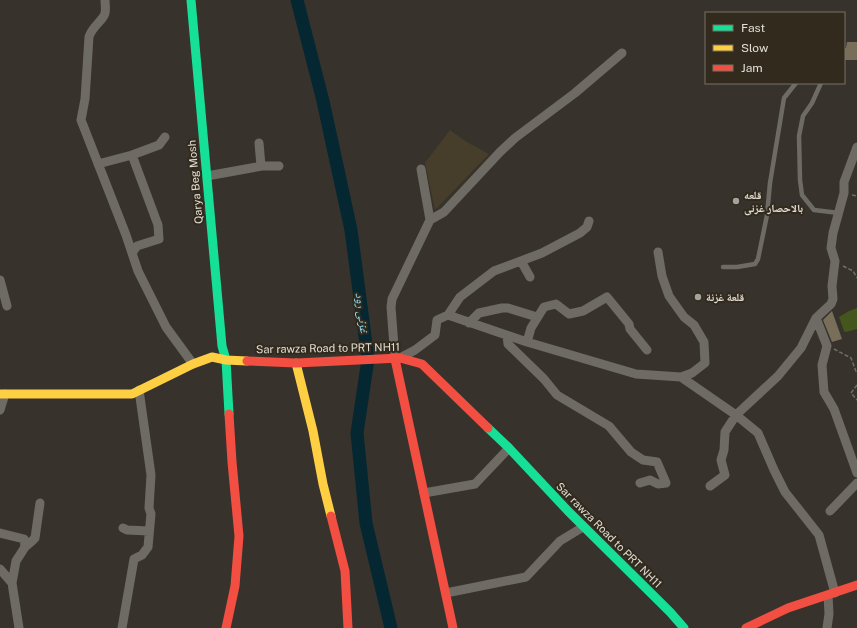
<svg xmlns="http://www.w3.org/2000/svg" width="857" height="628" font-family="'Public Sans','Noto Naskh Arabic',sans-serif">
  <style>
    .built { fill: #463d2a }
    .green { fill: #44561c }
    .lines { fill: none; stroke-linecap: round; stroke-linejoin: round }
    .river { stroke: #052731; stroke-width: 13 }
    .building { fill: #786e5a }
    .path { stroke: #706e69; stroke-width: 1.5; stroke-dasharray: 4 2; stroke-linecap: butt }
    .lane { stroke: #6e6b65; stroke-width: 4.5 }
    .street { stroke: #6e6b65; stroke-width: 9 }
    .fast { stroke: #16e098; stroke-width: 9 }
    .slow { stroke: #ffcf43; stroke-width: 9 }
    .jam { stroke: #f24e42; stroke-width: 9 }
    .poi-dot { fill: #a6a29a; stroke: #312a1d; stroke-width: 1.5 }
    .labels { text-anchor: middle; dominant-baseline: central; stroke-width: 4; stroke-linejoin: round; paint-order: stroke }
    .street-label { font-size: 11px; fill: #e2ded5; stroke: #312a1d }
    .poi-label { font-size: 11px; font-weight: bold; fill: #e2ded5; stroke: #312a1d; text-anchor: start }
    .water-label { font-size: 12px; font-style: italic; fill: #89ddf8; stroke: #312a1d }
  </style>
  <rect width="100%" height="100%" fill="#37332c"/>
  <!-- built -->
  <path class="built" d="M 450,130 L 465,141 L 489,154 L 435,210 L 425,163 Z"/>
  <!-- green -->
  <path class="green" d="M 857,308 L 857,329 L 846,332 L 844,331 L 839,317 L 849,311 Z"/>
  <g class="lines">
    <!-- river -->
    <path class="river" d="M 297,0 L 323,101 L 351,230 L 368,359 L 357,433 L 366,523 L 391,628"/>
  </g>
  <!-- building -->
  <path class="building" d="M 847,42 L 857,42 L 857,60 L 844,60 L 844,48 L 846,48 Z
    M 832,311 L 842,339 L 832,342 L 823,320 Z"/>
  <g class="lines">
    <!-- path -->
    <path class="path" d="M 852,195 L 857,196
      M 843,266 L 853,271 L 857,278
      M 834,349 L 851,358 L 857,374
      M 857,385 L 851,393 L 857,400"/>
    <!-- lane -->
    <path class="lane" d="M 821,83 L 812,103 L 803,116 L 799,136 L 800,180 L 802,195 L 814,210 L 839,213
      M 723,267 L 737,267 L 755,264 L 758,259 L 767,215 L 770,183 L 784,98 L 796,83"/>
    <!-- street -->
    <path class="street" d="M 105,0 C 105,4 106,9 105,13 C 104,20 92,26 89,37 L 85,99 L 81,120 L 126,235 L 138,271 L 166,327 L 193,364
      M 259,143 L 261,166
      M 98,164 L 132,155 L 159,145 L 165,137
      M 421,169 L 430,220
      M 207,176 L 262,166 L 279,166
      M 658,252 L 662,276 L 669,296 L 684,317 L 694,325 L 704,342 L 705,363 L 692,373 L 681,377
      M 132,253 L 137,246 L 159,239 L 158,225 L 132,155
      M 521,261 L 530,277
      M 0,280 L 7,306
      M 448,315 L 527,342 L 636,374 L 681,377 L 736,415 L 758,433 L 774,470 L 785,492 L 819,535 L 835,593
      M 816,318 L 827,346 L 822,365 L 824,392 L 834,409 L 857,473
      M 469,323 L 479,313 L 502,308 L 508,308 L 537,317
      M 507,336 L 508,344 L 544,379 L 557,395 L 609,426 L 631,452 L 643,460 L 657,462 L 666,483 L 658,484 L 650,480 L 640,483
      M 527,342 L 531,328 L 544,307 L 556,304 L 569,314 L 583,311 L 607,297 L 629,324 L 630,329 L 647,350
      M 400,358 L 415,350 L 435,335 L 437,320 L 448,315 L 460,297 L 494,271 L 542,253 L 580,233 L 587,227 L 589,221
      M 395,359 L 391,307 L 392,299 L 430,220 L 444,212 L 500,152 L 515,138 L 575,93 L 622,53
      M 0,410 L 5,394
      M 710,486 L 725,475 L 721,460 L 724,450 L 725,432 L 736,415 L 778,376 L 801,348 L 816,318 L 831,304 L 833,299 L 832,286 L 835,261 L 831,248 L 833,233 L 844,193 L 844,182 L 857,147
      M 424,493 L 475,484 L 509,448
      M 830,511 L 857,483
      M 123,528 L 127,530 L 149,531
      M 0,533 L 24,539 L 25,547 L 16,561 L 12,583 L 19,628
      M 25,547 L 32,541 L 35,538 L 40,503
      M 0,569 L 12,583
      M 446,593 L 526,577 L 560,541 L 583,527
      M 122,628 L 134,559 L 142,555 L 148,547 L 151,514 L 149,508 L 151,475 L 139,390
      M 827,628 L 829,614 L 828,595"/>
    <!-- fast -->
    <path class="fast" d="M 191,0 L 222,346 L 226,360 L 229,414
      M 488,428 L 509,448 L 568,511 L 670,612 L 684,628"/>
    <!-- slow -->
    <path class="slow" d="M 296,363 L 313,431 L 323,484 L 331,516
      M 0,394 L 132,394 L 193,364 L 212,357 L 226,360 L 247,361"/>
    <!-- jam -->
    <path class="jam" d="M 395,359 L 453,628
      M 247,361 L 296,363 L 400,358 L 422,364 L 488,428
      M 331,516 L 345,571 L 348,628
      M 226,628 L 235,586 L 239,536 L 232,462 L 229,414
      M 746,628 L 788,608 L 857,585"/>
  </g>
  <!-- markers -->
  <g class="poi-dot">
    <circle cx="736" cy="201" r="4"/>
    <circle cx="698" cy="297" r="4"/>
  </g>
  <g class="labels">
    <!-- street labels -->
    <g class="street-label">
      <text transform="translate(195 182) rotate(-95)">Qarya Beg Mosh</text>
      <text transform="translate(328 348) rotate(-1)">Sar rawza Road to PRT NH11</text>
      <text transform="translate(609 535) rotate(45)">Sar rawza Road to PRT NH11</text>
    </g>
    <!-- poi labels -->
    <g class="poi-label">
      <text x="744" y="195">قلعه<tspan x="744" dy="13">بالاحصار غزنی</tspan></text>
      <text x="706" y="297">قلعة غزنة</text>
    </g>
    <!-- water labels -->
    <g class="water-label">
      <text transform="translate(362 313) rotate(83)">غزنی رود</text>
    </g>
  </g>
  <!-- legend -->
  <rect x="705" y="12" width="140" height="72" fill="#312a1d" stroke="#787267"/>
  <rect x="713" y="25" width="20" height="6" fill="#16e098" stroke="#787267"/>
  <text x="741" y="32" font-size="12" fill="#e2ded5">Fast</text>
  <rect x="713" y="45" width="20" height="6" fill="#ffcf43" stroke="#787267"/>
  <text x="741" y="52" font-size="12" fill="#e2ded5">Slow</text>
  <rect x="713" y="65" width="20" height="6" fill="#f24e42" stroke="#787267"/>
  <text x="741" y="72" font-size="12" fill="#e2ded5">Jam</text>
</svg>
